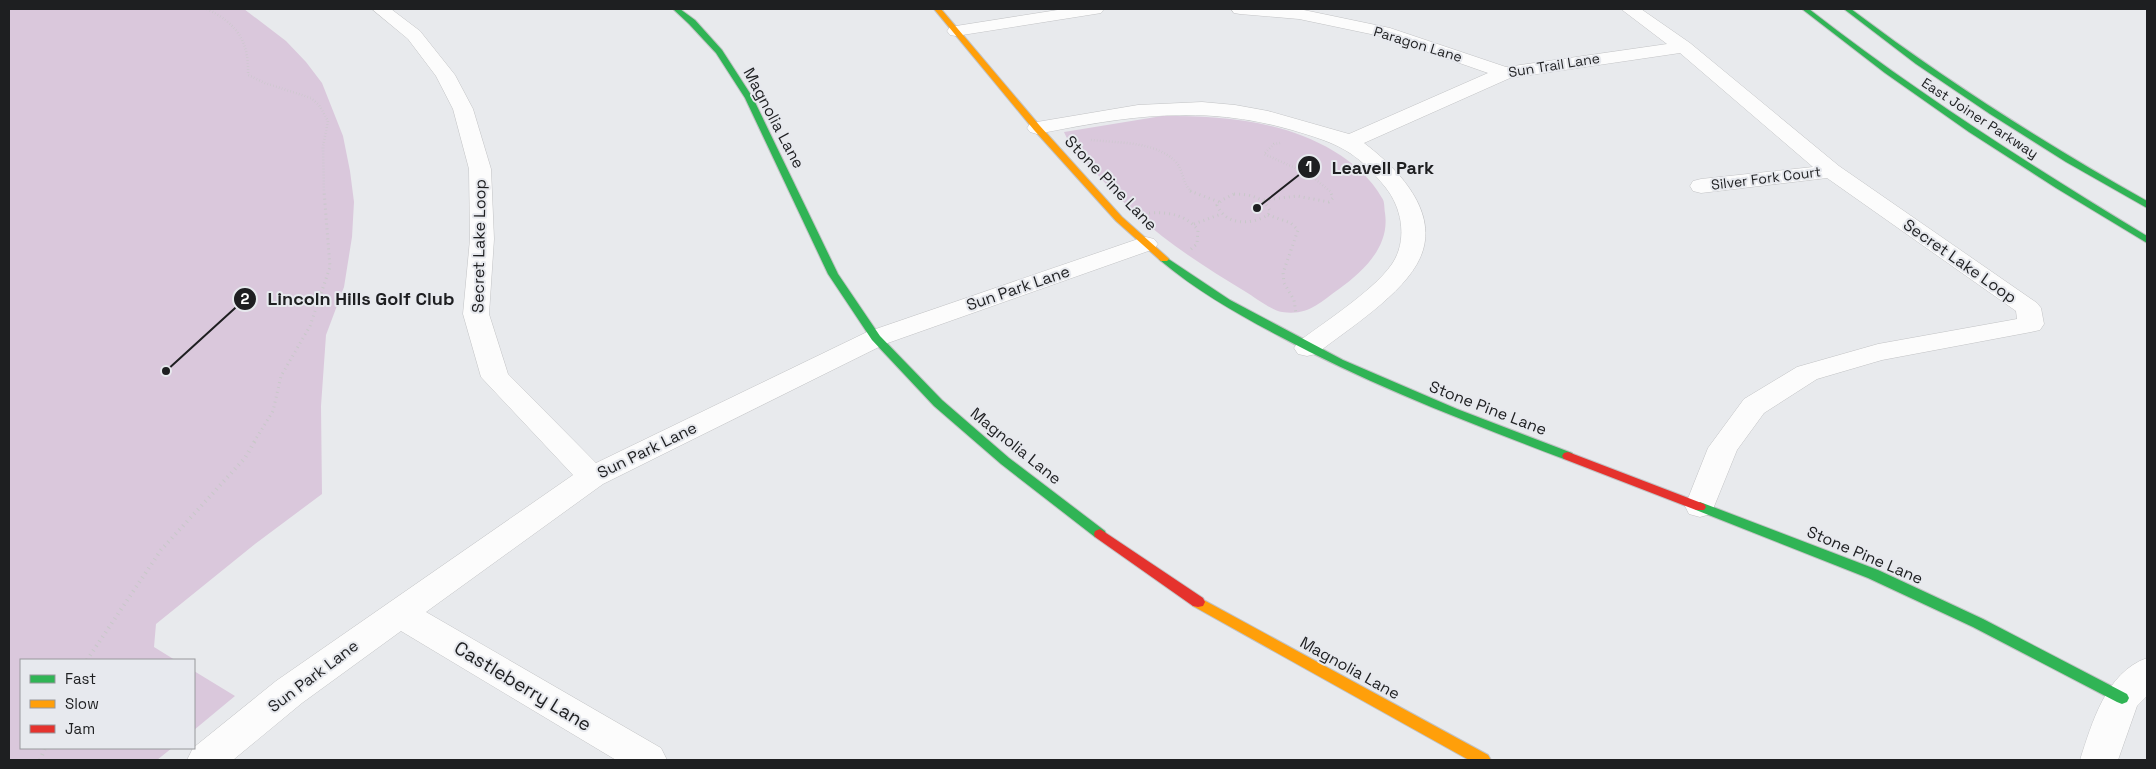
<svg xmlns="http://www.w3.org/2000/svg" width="2156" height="769" font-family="'Space Grotesk',sans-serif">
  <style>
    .green { fill: #dac8dc }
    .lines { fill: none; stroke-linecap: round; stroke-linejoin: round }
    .street-casing { stroke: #c2c3c5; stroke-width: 1 }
    .fast-casing { stroke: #c2c3c5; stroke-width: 2 }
    .slow-casing { stroke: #c2c3c5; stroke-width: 2 }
    .jam-casing { stroke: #c2c3c5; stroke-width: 2 }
    .path-far2 { stroke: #c8c8c9; stroke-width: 2.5; stroke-dasharray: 0.5 2.5; stroke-linecap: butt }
    .path-far1 { stroke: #c8c8c9; stroke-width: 3; stroke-dasharray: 1 4; stroke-linecap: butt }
    .path { stroke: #c8c8c9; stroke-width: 4; stroke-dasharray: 1 4.5; stroke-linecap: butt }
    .street { fill: #fcfcfc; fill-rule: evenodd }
    .fast { fill: #30b455; fill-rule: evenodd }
    .slow { fill: #ff9f0a; fill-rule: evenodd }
    .jam { fill: #e5322d; fill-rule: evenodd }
    .labels { text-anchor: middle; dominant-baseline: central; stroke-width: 4; stroke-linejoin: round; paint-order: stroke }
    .far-street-label { font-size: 14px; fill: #1e1f21; stroke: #e7e9ee }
    .street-label { font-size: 16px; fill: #1e1f21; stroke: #e7e9ee }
    .near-street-label { font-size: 19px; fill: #1e1f21; stroke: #e7e9ee }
    .leader { fill: none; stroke: #1e1f21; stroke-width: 2 }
    .callout-dot { fill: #1e1f21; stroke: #e7e9ee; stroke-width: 2 }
    .mark-label { font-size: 15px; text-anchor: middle; font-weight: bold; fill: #fff }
    .callout-label { font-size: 18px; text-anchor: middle; font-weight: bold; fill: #1e1f21; stroke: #e7e9ee; stroke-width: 4; stroke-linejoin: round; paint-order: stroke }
  </style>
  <rect width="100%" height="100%" fill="#e8eaed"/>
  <!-- green -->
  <path class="green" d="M 9,9 L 244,9 L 286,41 L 306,62 L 322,83 L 343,136 L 350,171 L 354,202 L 352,237 L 344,287 L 326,335 L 321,406 L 322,494 L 255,544 L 156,624 L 154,647 L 175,660 L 21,660 L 21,748 L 172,748 L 157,760 L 9,760 Z
    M 1162,116 C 1199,116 1235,117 1271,126 C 1313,136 1360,159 1382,198 C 1385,202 1384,208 1385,213 C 1390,246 1364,271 1339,289 C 1319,303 1308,316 1282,312 C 1273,311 1254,297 1246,292 C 1208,269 1170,245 1138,216 C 1114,194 1092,168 1070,145 L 1064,132 Z
    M 194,671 L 235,696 L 194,730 Z"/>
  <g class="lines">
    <!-- street casing -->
    <g class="street-casing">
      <path id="street" d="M 372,9 L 391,9 L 420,31 L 455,75 L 473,109 L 491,169 L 494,239 L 489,314 L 508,374 L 596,463 L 867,332 L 1138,239 L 1146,237 L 1154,239 L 1158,244 L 1154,249 L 885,344 L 603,484 L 426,612 L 661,748 L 667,760 L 616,760 L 401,631 L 302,703 L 233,760 L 187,760 L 193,748 L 276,681 L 573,475 L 481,377 L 463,314 L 470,239 L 469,169 L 453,109 L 436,76 L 408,39 Z
        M 1064,9 L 1104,9 L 1101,13 L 1095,14 L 956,36 L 950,35 L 947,31 L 950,27 L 956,26 Z
        M 1231,9 L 1299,9 L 1390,28 L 1506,67 L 1667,44 L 1621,9 L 1641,9 L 1690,43 L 1839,166 L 2037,303 L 2041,308 L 2044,324 L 2040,330 L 2031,332 L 1882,360 L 1817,379 L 1764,413 L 1737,450 L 1711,514 L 1700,517 L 1689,514 L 1685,506 L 1708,448 L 1744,399 L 1797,367 L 1878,344 L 2017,319 L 2016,311 L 1827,178 L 1701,193 L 1693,191 L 1690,186 L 1693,181 L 1701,179 L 1813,167 L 1680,53 L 1510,78 L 1364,143 C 1397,168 1441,212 1420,258 C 1404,294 1348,329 1316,354 L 1307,356 L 1298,354 L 1294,348 L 1298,342 C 1323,323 1381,286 1395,259 C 1407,236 1401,207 1386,188 C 1356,150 1336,143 1292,130 C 1201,104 1128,116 1037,134 L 1030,132 L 1027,128 L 1030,124 L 1037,122 L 1138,105 L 1202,102 L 1235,105 L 1268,111 L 1349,134 L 1488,73 L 1385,37 L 1299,19 L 1240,14 L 1234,13 Z
        M 2147,658 L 2147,696 L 2137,706 L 2118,760 L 2080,760 C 2092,723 2106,672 2147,658 Z"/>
    </g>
    <!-- fast casing -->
    <g class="fast-casing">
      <path id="fast" d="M 673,9 L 680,9 L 695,20 L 722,50 L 753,98 L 838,274 L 880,336 L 942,400 L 1009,458 L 1105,531 L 1106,534 L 1105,537 L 1095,537 L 1001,464 L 934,406 L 872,340 L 828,274 L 745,98 L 716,53 L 689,24 Z
        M 1802,9 L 1809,9 C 1917,93 2031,166 2147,236 L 2147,243 L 2056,188 L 1969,132 L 1885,73 Z
        M 1844,9 L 1851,9 C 1945,80 2044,143 2147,201 L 2147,208 L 2066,162 L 1990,114 L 1916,64 Z
        M 1164,256 L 1230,300 L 1343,360 L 1457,409 L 1572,453 L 1574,456 L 1572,459 L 1564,459 C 1467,422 1370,385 1279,336 C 1237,314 1197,291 1161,261 L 1159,259 L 1161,257 Z
        M 1700,502 L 1878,570 L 1983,619 L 2127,694 L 2129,698 L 2127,702 L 2122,704 L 2117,702 L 1973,627 L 1868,578 L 1696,510 L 1694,507 L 1696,504 Z"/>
    </g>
    <!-- slow casing -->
    <g class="slow-casing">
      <path id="slow" d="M 934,9 L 941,9 L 1040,126 L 1122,217 L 1167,257 L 1169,259 L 1167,261 L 1161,261 L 1116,221 L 1034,130 Z
        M 1198,597 L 1488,755 L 1491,760 L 1469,760 L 1193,606 L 1191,602 L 1193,598 Z"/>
    </g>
    <!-- jam casing -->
    <g class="jam-casing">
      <path id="jam" d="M 1568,452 L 1704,504 L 1706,507 L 1704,510 L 1696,510 L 1564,459 L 1562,456 L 1564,453 Z
        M 1100,529 L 1203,598 L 1205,602 L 1203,606 L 1198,607 L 1193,606 L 1095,537 L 1094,534 L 1095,531 Z"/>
    </g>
    <!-- path-far2 -->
    <path class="path-far2" d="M 207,9 C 238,24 249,42 248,75 L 265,83 L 311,98 L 319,105 L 328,121 L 323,146 L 324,192
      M 1091,140 C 1117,143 1156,141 1176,162 C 1184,171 1182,184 1192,192
      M 1280,143 L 1274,144 L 1264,154 L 1309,174 L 1331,192"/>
    <!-- path-far1 -->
    <path class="path-far1" d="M 1190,191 L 1219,202
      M 1234,194 C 1249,194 1264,197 1270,211 L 1268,215 C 1251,225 1226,226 1217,205 L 1222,200 Z
      M 1264,200 L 1297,196 L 1329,202 L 1333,198 L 1330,191
      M 1149,213 C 1168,212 1185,214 1198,230 L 1197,244 L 1190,250
      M 1268,215 L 1291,223 L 1298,230 L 1283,273 L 1284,283 L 1294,300 L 1296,314
      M 1194,224 L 1221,214
      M 254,442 L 273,411 L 281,376 L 310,326 L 330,267 L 324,191"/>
    <!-- path -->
    <path class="path" d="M 87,660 L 161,550 L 245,458 L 255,441
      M 40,760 L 45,748"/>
    <!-- street -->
    <use href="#street" class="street"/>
    <!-- fast -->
    <use href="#fast" class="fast"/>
    <!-- slow -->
    <use href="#slow" class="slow"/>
    <!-- jam -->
    <use href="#jam" class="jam"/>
  </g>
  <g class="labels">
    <!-- far-street labels -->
    <g class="far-street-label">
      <text transform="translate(1418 44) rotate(17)">Paragon Lane</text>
      <text transform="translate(1554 65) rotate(-9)">Sun Trail Lane</text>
      <text transform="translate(1980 118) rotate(33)">East Joiner Parkway</text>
      <text transform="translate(1766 178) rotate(-7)">Silver Fork Court</text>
    </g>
    <!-- street labels -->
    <g class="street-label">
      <text transform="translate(774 118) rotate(62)">Magnolia Lane</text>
      <text transform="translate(1111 183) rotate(46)">Stone Pine Lane</text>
      <text transform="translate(479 246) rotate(-89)">Secret Lake Loop</text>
      <text transform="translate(1960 261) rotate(35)">Secret Lake Loop</text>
      <text transform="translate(1018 288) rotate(-19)">Sun Park Lane</text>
      <text transform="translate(1488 408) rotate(21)">Stone Pine Lane</text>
      <text transform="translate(1016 446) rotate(39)">Magnolia Lane</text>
      <text transform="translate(647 450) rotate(-26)">Sun Park Lane</text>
      <text transform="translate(1865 555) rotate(23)">Stone Pine Lane</text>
      <text transform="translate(1350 668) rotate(29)">Magnolia Lane</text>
      <text transform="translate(313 676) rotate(-37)">Sun Park Lane</text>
    </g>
    <!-- near-street labels -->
    <g class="near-street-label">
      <text transform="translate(523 686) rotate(31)">Castleberry Lane</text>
    </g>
  </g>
  <!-- callouts -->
  <path class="leader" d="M1257 208L1309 167M166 371L245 299"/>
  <g class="callout-dot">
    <circle cx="1257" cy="208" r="5"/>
    <circle cx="166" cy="371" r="5"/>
    <circle cx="1309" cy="167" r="12"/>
    <circle cx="245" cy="299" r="12"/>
  </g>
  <g class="mark-label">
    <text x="1309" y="172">1</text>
    <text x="245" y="304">2</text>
  </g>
  <g class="callout-label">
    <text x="1383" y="174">Leavell Park</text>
    <text x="361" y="305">Lincoln Hills Golf Club</text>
  </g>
  <!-- border -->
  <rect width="2156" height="769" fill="none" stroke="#1e1f21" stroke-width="20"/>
  <!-- legend -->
  <rect x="20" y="659" width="175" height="90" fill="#e7e9ee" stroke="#97989c"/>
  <rect x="30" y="675" width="25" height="8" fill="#30b455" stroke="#97989c"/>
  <text x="65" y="684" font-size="15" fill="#1e1f21">Fast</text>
  <rect x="30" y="700" width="25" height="8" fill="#ff9f0a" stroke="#97989c"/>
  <text x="65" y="709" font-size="15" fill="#1e1f21">Slow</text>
  <rect x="30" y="725" width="25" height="8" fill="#e5322d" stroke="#97989c"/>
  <text x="65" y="734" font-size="15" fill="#1e1f21">Jam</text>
</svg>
